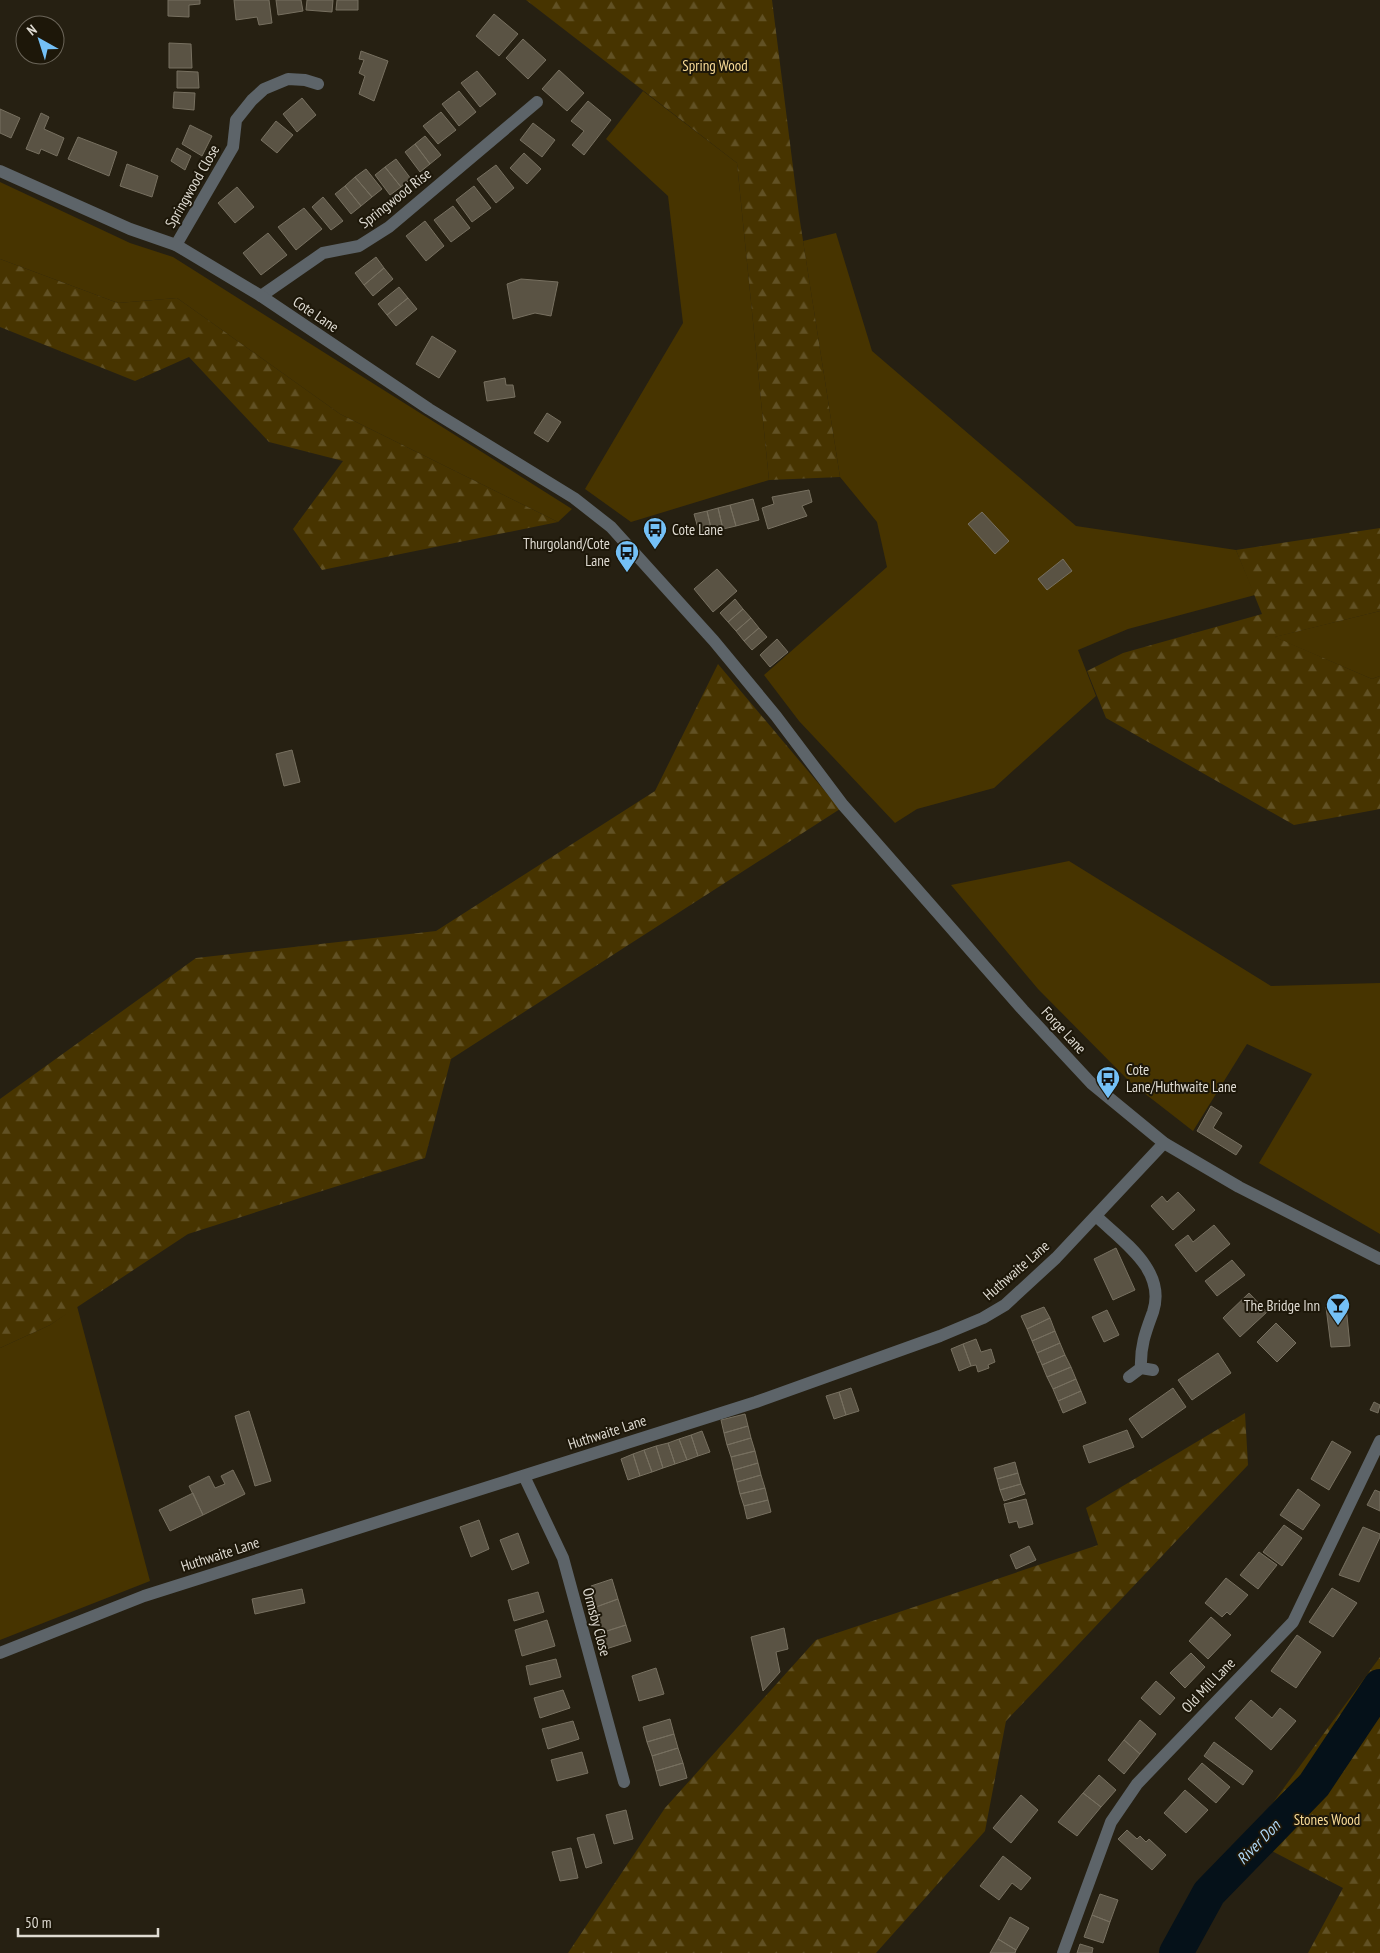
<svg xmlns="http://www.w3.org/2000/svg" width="1380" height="1953" font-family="'PT Sans Narrow',sans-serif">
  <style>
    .grass { fill: #473400 }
    .forest { fill: url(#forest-firs) }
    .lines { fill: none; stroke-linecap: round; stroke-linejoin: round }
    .river { stroke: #051119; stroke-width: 34 }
    .building { fill: #5a5344; stroke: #777060 }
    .minor { stroke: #5d6469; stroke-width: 12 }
    .tertiary { stroke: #5d6469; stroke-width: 12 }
    .labels { text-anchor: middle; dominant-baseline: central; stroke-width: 4; stroke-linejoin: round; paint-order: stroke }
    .park-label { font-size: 15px; fill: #f8db97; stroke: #1d1709 }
    .street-label { font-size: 15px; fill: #dfdbd2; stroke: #1d1709 }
    .poi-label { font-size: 15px; fill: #dfdbd2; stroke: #1d1709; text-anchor: start }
    .water-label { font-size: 16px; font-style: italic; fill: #aed7f6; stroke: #1d1709 }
  </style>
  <defs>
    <pattern id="forest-firs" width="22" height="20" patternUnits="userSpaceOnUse" patternTransform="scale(1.25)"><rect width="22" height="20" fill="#473400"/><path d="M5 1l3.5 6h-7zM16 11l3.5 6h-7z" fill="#615124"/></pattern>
  </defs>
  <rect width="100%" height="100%" fill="#262012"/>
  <!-- grass -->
  <path class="grass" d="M 643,91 L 737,163 L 769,480 L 631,522 L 585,489 L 683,323 L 668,196 L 606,139 Z
    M 0,182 L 130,243 L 173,257 L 572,509 L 558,522 L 340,414 L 177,298 L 118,303 L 0,259 Z
    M 836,233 L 872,351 L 1076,526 L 1236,550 L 1255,595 L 1128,629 L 1078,650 L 1096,696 L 994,788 L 917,809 L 895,823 L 799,721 L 764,675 L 887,567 L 877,522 L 840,477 L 803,241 Z
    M 1380,611 L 1380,676 L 1372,679 L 1274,637 Z
    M 1069,861 L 1271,986 L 1380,983 L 1380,1234 L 1259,1163 L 1312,1074 L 1247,1044 L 1193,1131 L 1130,1082 L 1038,989 L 951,885 Z
    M 77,1306 L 150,1581 L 0,1640 L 0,1348 L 50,1325 Z"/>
  <!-- forest -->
  <path class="forest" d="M 526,0 L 772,0 L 799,215 L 840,477 L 769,480 L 737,163 Z
    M 0,259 L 118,303 L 177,298 L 340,414 L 558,522 L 322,570 L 293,529 L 343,461 L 269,442 L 189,357 L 135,381 L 0,327 Z
    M 1380,528 L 1380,611 L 1275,637 L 1372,679 L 1380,676 L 1380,809 L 1294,825 L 1106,718 L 1087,671 L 1123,653 L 1262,614 L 1236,550 Z
    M 718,664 L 840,809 L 451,1059 L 425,1158 L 188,1234 L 50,1325 L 0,1348 L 0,1099 L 196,958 L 436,931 L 655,791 Z
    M 1245,1413 L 1248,1465 L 1006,1721 L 985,1831 L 876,1953 L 568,1953 L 665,1808 L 816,1640 L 1098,1545 L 1086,1508 Z
    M 1380,1657 L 1380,1953 L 1308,1953 L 1343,1888 L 1247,1838 Z"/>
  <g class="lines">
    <!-- river -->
    <path class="river" d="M 1176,1953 L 1209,1893 L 1314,1785 L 1380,1686"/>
  </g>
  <!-- building -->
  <path class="building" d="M 168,0 L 200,0 L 200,4 L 189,5 L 189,17 L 168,16 Z
    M 234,0 L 269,0 L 272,23 L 259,25 L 257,17 L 236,20 Z
    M 276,0 L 301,0 L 303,11 L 278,15 Z
    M 307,0 L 333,0 L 332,12 L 306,10 Z
    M 337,0 L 358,0 L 358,10 L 336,10 Z
    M 494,14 L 518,34 L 499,56 L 476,36 Z
    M 523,39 L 546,60 L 528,79 L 506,58 Z
    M 169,43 L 191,44 L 192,68 L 169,68 Z
    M 361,51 L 388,61 L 374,101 L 359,94 L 365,76 L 359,73 L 364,60 L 359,59 Z
    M 559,70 L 584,93 L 567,111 L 542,89 Z
    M 177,71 L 198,72 L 199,88 L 177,88 Z
    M 477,71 L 496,94 L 480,107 L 461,83 Z
    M 459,91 L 476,112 L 459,126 L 442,104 Z
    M 174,92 L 195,93 L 194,110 L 173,108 Z
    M 302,98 L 316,115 L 297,132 L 283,114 Z
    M 588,101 L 611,120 L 584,155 L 572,145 L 584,131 L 571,121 Z
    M 0,109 L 20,118 L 11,138 L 0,133 Z
    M 441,112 L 456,130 L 438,144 L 423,126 Z
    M 41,113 L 49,117 L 44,129 L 64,138 L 57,156 L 41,149 L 39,154 L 26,149 Z
    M 276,121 L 293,135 L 277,153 L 261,140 Z
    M 533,123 L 555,140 L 542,157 L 520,140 Z
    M 190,125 L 212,136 L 202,156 L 182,144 Z
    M 425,136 L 441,155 L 430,164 L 415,144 Z
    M 78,137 L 117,152 L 109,176 L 68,159 Z
    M 415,144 L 430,164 L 420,172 L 405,152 Z
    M 177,148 L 191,156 L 185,170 L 171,161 Z
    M 524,153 L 541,169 L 527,184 L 510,168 Z
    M 396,159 L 411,179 L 401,187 L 385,167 Z
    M 127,164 L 158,176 L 152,197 L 120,186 Z
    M 496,165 L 514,188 L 496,203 L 477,179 Z
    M 385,167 L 401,187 L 390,195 L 375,175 Z
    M 366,169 L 382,189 L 372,197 L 355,177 Z
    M 355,177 L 372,197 L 361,206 L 345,186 Z
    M 345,186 L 361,206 L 351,214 L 335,194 Z
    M 474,186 L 491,208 L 472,222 L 456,200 Z
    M 237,187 L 254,207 L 235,223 L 218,203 Z
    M 323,197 L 343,221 L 331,230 L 312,207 Z
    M 453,206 L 470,228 L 451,242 L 434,220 Z
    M 304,208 L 322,229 L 296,250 L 278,227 Z
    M 425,221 L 444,246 L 426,261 L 406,236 Z
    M 268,233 L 287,255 L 261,275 L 243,253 Z
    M 376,257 L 384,268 L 364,285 L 355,273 Z
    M 384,268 L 393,279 L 373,296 L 364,285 Z
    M 521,279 L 558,282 L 551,316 L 535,313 L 513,319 L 507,284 Z
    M 399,287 L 408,298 L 387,315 L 378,304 Z
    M 408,298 L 417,309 L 396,326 L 387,315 Z
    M 432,336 L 456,351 L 439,378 L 416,364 Z
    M 505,378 L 506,385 L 513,385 L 515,397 L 487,401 L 484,382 Z
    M 547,413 L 561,422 L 548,442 L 534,433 Z
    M 809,490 L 812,502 L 802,506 L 807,516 L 768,529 L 762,508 L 774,504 L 772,497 Z
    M 753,499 L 759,520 L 736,526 L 730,505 Z
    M 730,505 L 736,526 L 723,529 L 718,508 Z
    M 718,508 L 723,529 L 712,532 L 707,511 Z
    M 707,511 L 712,532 L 700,535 L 694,514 Z
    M 982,512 L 1009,541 L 995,554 L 968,524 Z
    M 1063,559 L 1072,571 L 1047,590 L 1038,579 Z
    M 717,569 L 737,591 L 713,612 L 694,589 Z
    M 735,599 L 743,609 L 728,622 L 720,613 Z
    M 743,609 L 751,618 L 736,631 L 728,622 Z
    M 751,618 L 759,628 L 744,641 L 736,631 Z
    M 759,628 L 767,637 L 752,650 L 744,641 Z
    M 777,639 L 788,652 L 770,667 L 760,655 Z
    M 292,750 L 300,782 L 284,786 L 276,754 Z
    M 1211,1106 L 1222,1113 L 1213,1128 L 1242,1146 L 1236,1155 L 1197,1131 Z
    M 1178,1192 L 1195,1210 L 1173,1230 L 1151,1206 L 1162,1196 L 1167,1202 Z
    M 1214,1225 L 1230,1244 L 1196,1272 L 1175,1245 L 1188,1235 L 1193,1242 Z
    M 1116,1248 L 1135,1290 L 1113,1300 L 1094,1259 Z
    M 1232,1260 L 1245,1275 L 1217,1296 L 1205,1281 Z
    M 1249,1293 L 1267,1312 L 1240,1337 L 1223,1318 Z
    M 1346,1306 L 1350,1346 L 1331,1347 L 1326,1307 Z
    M 1044,1307 L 1050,1318 L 1027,1329 L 1021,1316 Z
    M 1107,1310 L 1119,1335 L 1104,1342 L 1092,1317 Z
    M 1050,1318 L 1055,1331 L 1032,1341 L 1027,1329 Z
    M 1276,1323 L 1296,1343 L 1277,1362 L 1257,1342 Z
    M 1055,1331 L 1060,1343 L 1037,1353 L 1032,1341 Z
    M 976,1339 L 981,1352 L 991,1349 L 995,1362 L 988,1365 L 989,1368 L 978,1372 L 976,1365 L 971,1366 L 963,1344 Z
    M 1060,1343 L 1065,1355 L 1042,1365 L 1037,1353 Z
    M 963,1344 L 971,1366 L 959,1371 L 951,1349 Z
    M 1218,1353 L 1231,1373 L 1192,1400 L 1178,1380 Z
    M 1065,1355 L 1071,1367 L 1047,1377 L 1042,1365 Z
    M 1071,1367 L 1076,1379 L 1053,1389 L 1047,1377 Z
    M 1076,1379 L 1081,1391 L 1058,1401 L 1053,1389 Z
    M 851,1388 L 859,1411 L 846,1415 L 839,1392 Z
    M 1173,1388 L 1186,1407 L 1142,1438 L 1129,1419 Z
    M 1081,1391 L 1086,1403 L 1063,1413 L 1058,1401 Z
    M 839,1392 L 846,1415 L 834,1419 L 826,1396 Z
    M 1374,1402 L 1380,1405 L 1378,1413 L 1370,1410 Z
    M 249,1411 L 271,1481 L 255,1486 L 235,1416 Z
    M 745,1414 L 748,1426 L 724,1433 L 721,1420 Z
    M 748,1426 L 751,1438 L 727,1445 L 724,1433 Z
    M 1127,1430 L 1134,1447 L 1089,1463 L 1083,1446 Z
    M 702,1431 L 710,1452 L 698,1456 L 691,1435 Z
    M 691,1435 L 698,1456 L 687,1460 L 679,1439 Z
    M 751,1438 L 755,1451 L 731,1457 L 727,1445 Z
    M 679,1439 L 687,1460 L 675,1464 L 668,1443 Z
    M 1332,1441 L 1351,1452 L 1329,1490 L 1311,1479 Z
    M 668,1443 L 675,1464 L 663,1468 L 656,1446 Z
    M 656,1446 L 663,1468 L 652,1472 L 644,1450 Z
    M 644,1450 L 652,1472 L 640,1476 L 633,1454 Z
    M 755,1451 L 758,1463 L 734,1470 L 731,1457 Z
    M 633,1454 L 640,1476 L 628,1480 L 621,1459 Z
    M 1015,1462 L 1018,1473 L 997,1479 L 994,1468 Z
    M 758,1463 L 761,1475 L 737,1482 L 734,1470 Z
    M 233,1470 L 245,1494 L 203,1515 L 189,1486 L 209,1476 L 215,1488 L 225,1484 L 221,1476 Z
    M 1018,1473 L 1021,1484 L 1000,1490 L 997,1479 Z
    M 761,1475 L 765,1488 L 740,1494 L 737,1482 Z
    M 1021,1484 L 1025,1494 L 1004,1501 L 1000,1490 Z
    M 765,1488 L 768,1500 L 744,1506 L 740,1494 Z
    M 1298,1489 L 1320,1505 L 1303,1530 L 1280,1515 Z
    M 1375,1490 L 1380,1492 L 1380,1511 L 1367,1505 Z
    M 193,1493 L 203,1515 L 170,1531 L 159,1510 Z
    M 1026,1499 L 1033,1524 L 1019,1528 L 1017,1521 L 1009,1523 L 1004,1504 Z
    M 768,1500 L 771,1512 L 747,1519 L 744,1506 Z
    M 479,1520 L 489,1549 L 471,1557 L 460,1527 Z
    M 1284,1525 L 1302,1538 L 1282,1566 L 1263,1552 Z
    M 1363,1527 L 1380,1534 L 1380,1537 L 1359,1582 L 1339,1575 Z
    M 518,1533 L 529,1563 L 512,1570 L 500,1540 Z
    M 1029,1546 L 1036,1560 L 1016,1569 L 1010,1555 Z
    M 1259,1552 L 1277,1565 L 1258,1589 L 1240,1575 Z
    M 1226,1578 L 1248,1595 L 1230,1615 L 1227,1612 L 1222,1617 L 1205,1603 Z
    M 612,1579 L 618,1599 L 596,1607 L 591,1586 Z
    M 1332,1588 L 1357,1603 L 1333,1637 L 1309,1622 Z
    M 302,1589 L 305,1603 L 255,1614 L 252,1599 Z
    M 538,1592 L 544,1612 L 514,1621 L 508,1600 Z
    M 618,1599 L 626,1625 L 603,1632 L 596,1607 Z
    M 1211,1617 L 1231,1635 L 1208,1659 L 1189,1641 Z
    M 547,1620 L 555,1646 L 522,1656 L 515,1630 Z
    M 626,1625 L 631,1641 L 606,1649 L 601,1633 Z
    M 784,1628 L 788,1649 L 776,1652 L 780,1672 L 763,1691 L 751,1637 Z
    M 1297,1635 L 1321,1652 L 1296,1688 L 1271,1671 Z
    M 1191,1653 L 1205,1667 L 1185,1688 L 1170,1673 Z
    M 556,1659 L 561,1677 L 530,1685 L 526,1666 Z
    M 656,1668 L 664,1694 L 639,1701 L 632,1676 Z
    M 1156,1681 L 1175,1698 L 1160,1715 L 1141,1698 Z
    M 563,1690 L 570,1708 L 540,1718 L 534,1698 Z
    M 1251,1700 L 1272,1718 L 1280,1708 L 1296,1721 L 1271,1750 L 1235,1718 Z
    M 670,1719 L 674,1734 L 647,1742 L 643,1727 Z
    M 1140,1720 L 1156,1734 L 1140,1754 L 1124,1740 Z
    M 573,1721 L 579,1739 L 548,1749 L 542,1729 Z
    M 674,1734 L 678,1748 L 652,1756 L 647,1742 Z
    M 1124,1740 L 1140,1754 L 1124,1774 L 1108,1760 Z
    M 1214,1742 L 1253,1771 L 1243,1785 L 1204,1756 Z
    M 678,1748 L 683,1763 L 656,1771 L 652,1756 Z
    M 582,1752 L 588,1773 L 557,1781 L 551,1760 Z
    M 683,1763 L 687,1778 L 660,1786 L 656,1771 Z
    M 1202,1763 L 1230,1787 L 1216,1803 L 1188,1779 Z
    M 1099,1775 L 1116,1790 L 1101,1807 L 1083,1793 Z
    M 1185,1790 L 1208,1810 L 1186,1833 L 1164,1813 Z
    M 1083,1793 L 1101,1807 L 1077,1836 L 1058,1822 Z
    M 1021,1795 L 1038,1810 L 1011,1843 L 993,1828 Z
    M 626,1810 L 633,1839 L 614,1844 L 606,1815 Z
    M 1127,1830 L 1137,1839 L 1140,1836 L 1146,1842 L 1149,1839 L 1166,1855 L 1152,1870 L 1118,1839 Z
    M 594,1834 L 602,1863 L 586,1868 L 577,1838 Z
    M 571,1848 L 578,1878 L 560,1881 L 552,1852 Z
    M 1003,1856 L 1031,1878 L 1021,1890 L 1012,1883 L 999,1900 L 980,1886 Z
    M 1100,1894 L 1118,1900 L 1110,1922 L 1092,1915 Z
    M 1092,1915 L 1110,1922 L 1103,1943 L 1084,1937 Z
    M 1010,1917 L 1029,1928 L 1016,1950 L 998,1939 Z
    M 998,1939 L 1016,1950 L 1015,1953 L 990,1953 Z
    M 1080,1944 L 1093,1948 L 1092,1953 L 1077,1953 Z"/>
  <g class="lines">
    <!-- minor -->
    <path class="minor" d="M 176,245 L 233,147 L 236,120 L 252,100 L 264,89 L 288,79 L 305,80 L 318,84
      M 261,296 L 323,253 L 359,246 L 389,227 L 537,102
      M 1096,1216 C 1122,1241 1167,1270 1153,1312 C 1146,1331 1140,1346 1141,1368
      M 1129,1377 L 1141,1368 L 1153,1370
      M 524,1476 L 563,1558 L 624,1782
      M 0,1653 L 144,1596 L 756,1402 L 940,1336 L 983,1318 L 1005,1305 L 1056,1258 L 1164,1143
      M 1063,1953 L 1111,1822 L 1137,1784 L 1293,1622 L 1380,1441"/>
    <!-- tertiary -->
    <path class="tertiary" d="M 0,171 L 130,229 L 176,245 L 261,296 L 429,409 L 574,498 L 611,527 L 714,641 L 776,716 L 843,805 L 1023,1010 L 1091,1083 L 1164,1143 L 1239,1187 L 1380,1259"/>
  </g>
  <!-- icons -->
  <defs>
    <g id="bus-pin" transform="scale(1.25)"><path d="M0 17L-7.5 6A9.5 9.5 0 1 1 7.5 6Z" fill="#74c0f6" stroke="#1d1709"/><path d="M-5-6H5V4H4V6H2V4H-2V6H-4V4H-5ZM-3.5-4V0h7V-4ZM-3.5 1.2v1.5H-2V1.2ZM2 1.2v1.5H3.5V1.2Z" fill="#111"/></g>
    <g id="bar-pin" transform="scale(1.25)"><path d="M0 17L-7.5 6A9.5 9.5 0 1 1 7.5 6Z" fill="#74c0f6" stroke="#1d1709"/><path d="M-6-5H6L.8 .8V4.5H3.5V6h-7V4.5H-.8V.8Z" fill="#111"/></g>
  </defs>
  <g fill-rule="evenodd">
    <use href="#bus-pin" x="655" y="529"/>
    <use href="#bus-pin" x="627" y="552"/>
    <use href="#bus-pin" x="1108" y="1078"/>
    <use href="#bar-pin" x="1338" y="1305"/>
  </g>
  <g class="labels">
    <!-- park labels -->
    <g class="park-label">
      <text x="715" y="65">Spring Wood</text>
      <text x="1327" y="1819">Stones Wood</text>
    </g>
    <!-- street labels -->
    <g class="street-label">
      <text transform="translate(192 186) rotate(-60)">Springwood Close</text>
      <text transform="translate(395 198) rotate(-38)">Springwood Rise</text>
      <text transform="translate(316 314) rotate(34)">Cote Lane</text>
      <text transform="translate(1064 1030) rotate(47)">Forge Lane</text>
      <text transform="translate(1016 1270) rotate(-41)">Huthwaite Lane</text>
      <text transform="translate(607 1432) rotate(-18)">Huthwaite Lane</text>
      <text transform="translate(220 1554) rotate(-18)">Huthwaite Lane</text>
      <text transform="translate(597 1622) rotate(75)">Ormsby Close</text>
      <text transform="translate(1208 1685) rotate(-46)">Old Mill Lane</text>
    </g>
    <!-- poi labels -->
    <g class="poi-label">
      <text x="672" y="529">Cote Lane</text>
      <text x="610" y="543" text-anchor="end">Thurgoland/Cote<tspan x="610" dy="17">Lane</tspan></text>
      <text x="1126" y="1069">Cote<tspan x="1126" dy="17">Lane/Huthwaite Lane</tspan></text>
      <text x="1320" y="1305" text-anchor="end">The Bridge Inn</text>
    </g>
    <!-- water labels -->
    <g class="water-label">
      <text transform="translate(1258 1842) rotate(-46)">River Don</text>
    </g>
  </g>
  <!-- north arrow -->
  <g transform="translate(40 40) rotate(321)"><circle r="24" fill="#1d1709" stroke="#6b6559"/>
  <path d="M0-4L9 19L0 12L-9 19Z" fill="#74c0f6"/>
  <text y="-8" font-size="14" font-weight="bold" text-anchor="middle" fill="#dfdbd2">N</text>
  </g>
  <!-- scale -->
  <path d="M18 1928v8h140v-8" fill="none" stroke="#dfdbd2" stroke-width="2.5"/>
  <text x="25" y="1928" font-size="15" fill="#dfdbd2" stroke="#1d1709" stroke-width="4" paint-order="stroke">50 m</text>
</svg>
